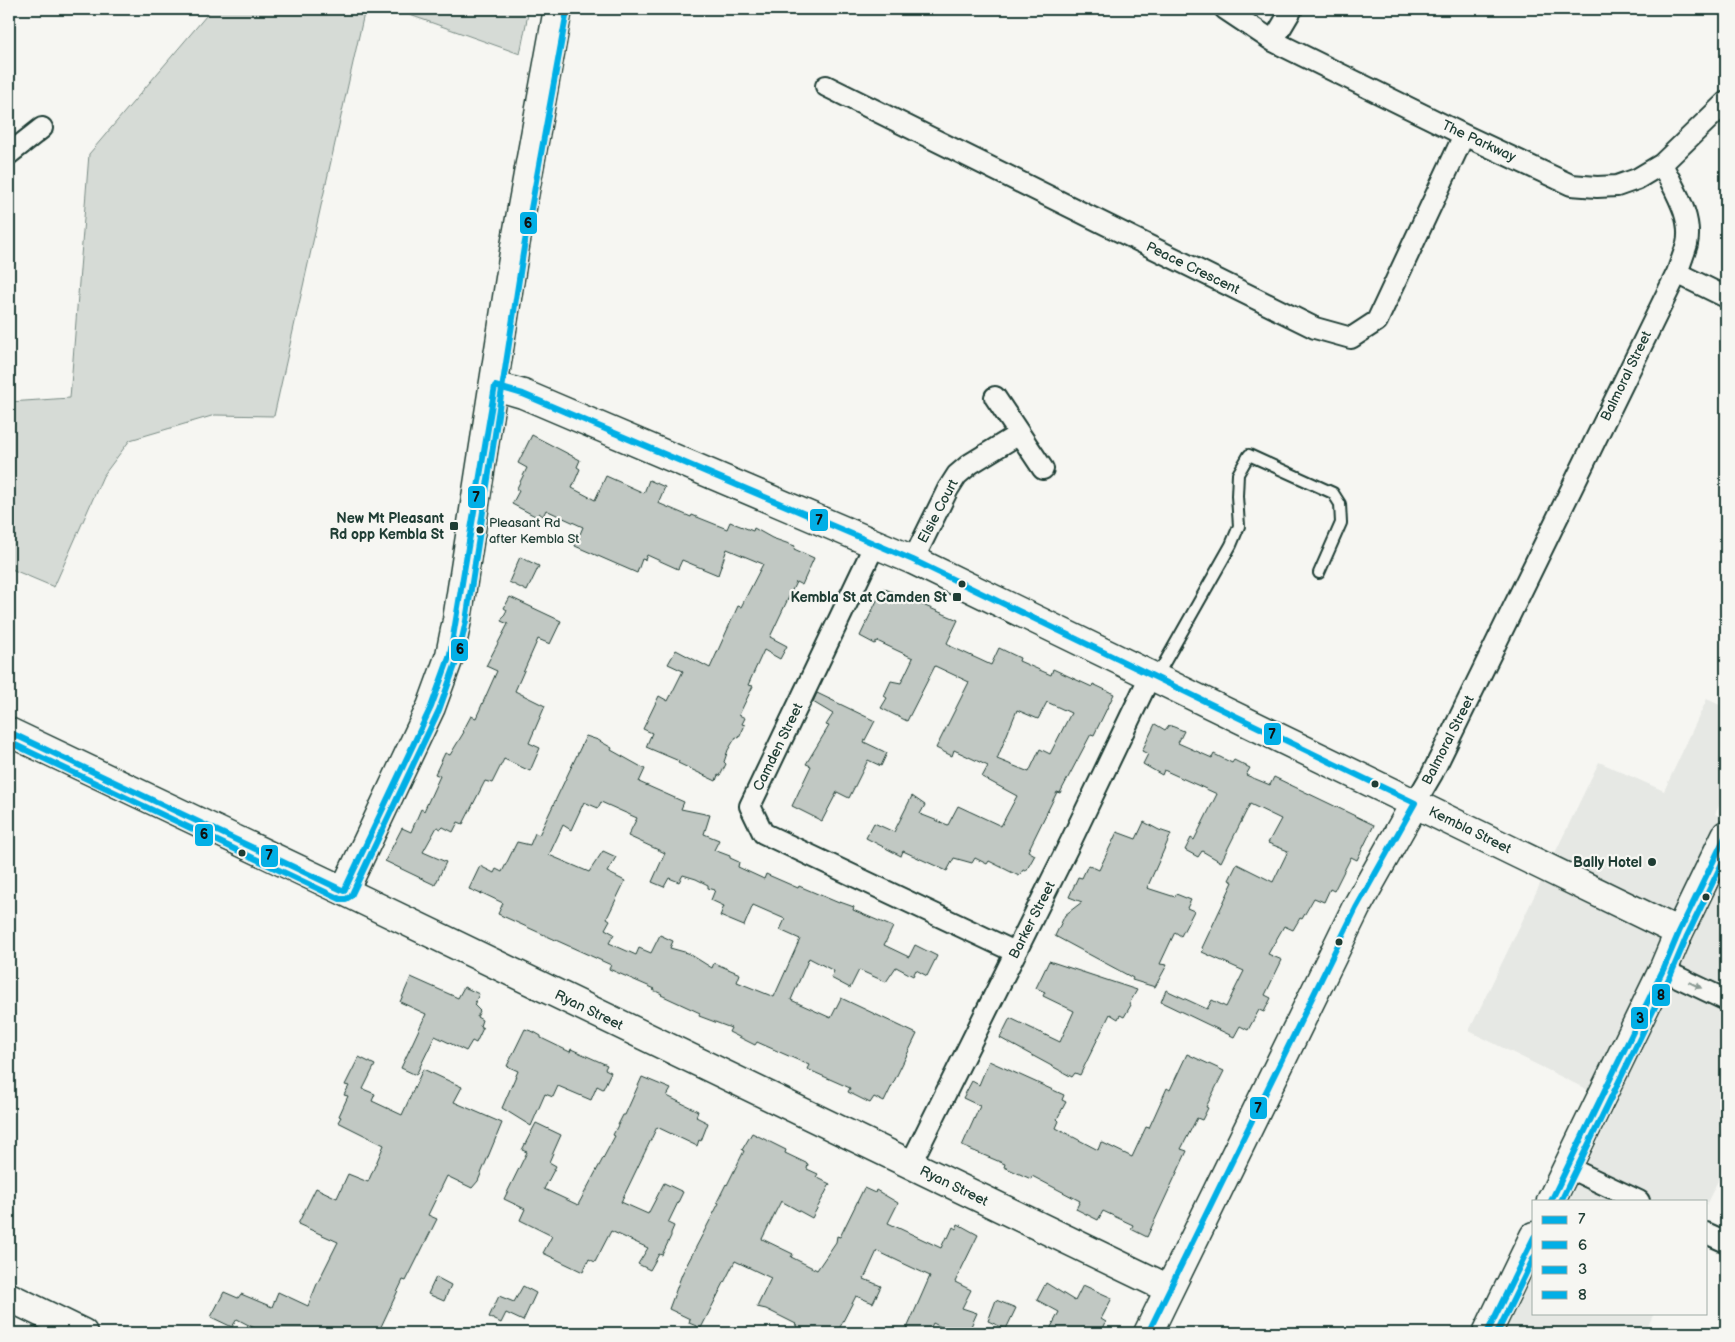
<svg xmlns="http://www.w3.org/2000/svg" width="1735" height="1342" font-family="'Balsamiq Sans',sans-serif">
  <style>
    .built { fill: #e6e8e4 }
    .green { fill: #d6dbd6; stroke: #7a8c85 }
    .building { fill: #c1c8c3; stroke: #1f3d34; fill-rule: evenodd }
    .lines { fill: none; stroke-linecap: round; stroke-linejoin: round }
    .lane-casing { stroke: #1f3d34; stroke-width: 14 }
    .street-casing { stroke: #1f3d34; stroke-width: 24 }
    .secondary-casing { stroke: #1f3d34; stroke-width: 31 }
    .lane { stroke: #f6f6f2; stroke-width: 10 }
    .street { stroke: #f6f6f2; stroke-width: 20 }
    .secondary { stroke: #f6f6f2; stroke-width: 28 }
    .bus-1-casing { stroke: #f6f6f2; stroke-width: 10 }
    .bus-2-casing { stroke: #f6f6f2; stroke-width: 10 }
    .bus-3-casing { stroke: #f6f6f2; stroke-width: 10 }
    .bus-4-casing { stroke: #f6f6f2; stroke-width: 10 }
    .bus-1 { stroke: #02afe6; stroke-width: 6 }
    .bus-2 { stroke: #02afe6; stroke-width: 6 }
    .bus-3 { stroke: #02afe6; stroke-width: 6 }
    .bus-4 { stroke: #02afe6; stroke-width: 6 }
    .oneway { fill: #8a9a93 }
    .poi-dot { fill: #1f3d34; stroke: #f6f6f2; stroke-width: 2 }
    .labels { text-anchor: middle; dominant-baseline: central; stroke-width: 4.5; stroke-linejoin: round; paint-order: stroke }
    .bus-label { font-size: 13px; fill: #1f3d34; stroke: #f6f6f2; text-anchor: start }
    .street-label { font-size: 14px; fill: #1f3d34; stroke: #f6f6f2 }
    .poi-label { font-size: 14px; font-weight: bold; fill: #1f3d34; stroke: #f6f6f2; text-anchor: end }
    .line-badge { stroke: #f6f6f2; stroke-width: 2 }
    .pale-badge-label { font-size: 14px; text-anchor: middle; font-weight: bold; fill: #111 }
  </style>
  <rect width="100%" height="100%" fill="#f6f6f2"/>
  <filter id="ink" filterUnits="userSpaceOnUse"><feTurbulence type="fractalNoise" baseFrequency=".02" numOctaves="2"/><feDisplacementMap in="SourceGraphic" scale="10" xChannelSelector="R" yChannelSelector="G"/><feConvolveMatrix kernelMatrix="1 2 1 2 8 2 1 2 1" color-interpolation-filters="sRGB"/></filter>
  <g filter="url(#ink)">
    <!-- built -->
    <path class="built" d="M 1707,699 L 1726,708 L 1726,792 L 1715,814 L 1726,819 L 1726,1164 L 1706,1205 L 1706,1201 L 1569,1201 L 1616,1104 L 1469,1031 L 1599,762 L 1664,791 Z
      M 1534,1273 L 1534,1313 L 1654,1313 L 1645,1333 L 1504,1333 Z"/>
    <!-- green -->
    <path class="green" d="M 212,9 L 365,9 L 274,416 L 215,415 L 130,440 L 103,476 L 54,587 L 9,568 L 9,402 L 70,398 L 89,154 Z
      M 393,9 L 529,9 L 520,54 Z"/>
    <!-- building -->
    <path class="building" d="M 532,435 L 580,460 L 577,467 L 580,469 L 572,488 L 595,500 L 606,476 L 644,493 L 649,480 L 665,487 L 658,503 L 691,517 L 692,515 L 727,529 L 730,522 L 753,531 L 754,528 L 772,538 L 795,546 L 794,549 L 814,558 L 802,585 L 796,582 L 770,637 L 787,646 L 780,659 L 764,650 L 748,685 L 753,686 L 739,715 L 745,718 L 742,724 L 745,725 L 739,738 L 736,737 L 728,750 L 724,762 L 726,764 L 720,776 L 718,775 L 716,781 L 678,763 L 679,761 L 646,747 L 652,733 L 643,729 L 659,696 L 668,701 L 683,671 L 668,664 L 676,650 L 710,668 L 738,606 L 741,607 L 763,564 L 727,549 L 718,575 L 682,560 L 678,569 L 647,555 L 645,560 L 642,559 L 637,573 L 575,546 L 583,527 L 546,510 L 543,516 L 539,513 L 537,517 L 512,504 L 519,491 L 516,490 L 527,468 L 518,463 Z
      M 520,557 L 539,566 L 527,591 L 509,582 Z
      M 883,588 L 958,620 L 947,643 L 950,645 L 950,646 L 991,665 L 999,648 L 1020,658 L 1019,661 L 1051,675 L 1053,669 L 1092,687 L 1093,684 L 1114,694 L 1094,735 L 1091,734 L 1060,793 L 1057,792 L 1028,851 L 1035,855 L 1026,871 L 1023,870 L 1019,876 L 989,861 L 987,864 L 975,858 L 972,863 L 954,858 L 947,871 L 903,851 L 901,856 L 866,838 L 874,823 L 894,832 L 912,796 L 925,805 L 920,814 L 948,825 L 958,806 L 1001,826 L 1017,796 L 982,777 L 988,766 L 954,750 L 952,756 L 936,748 L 969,682 L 935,666 L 907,721 L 881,708 L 887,698 L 884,696 L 891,681 L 901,683 L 913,658 L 877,641 L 875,644 L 860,636 ZM 1047,702 L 1071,713 L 1050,754 L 1040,749 L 1029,772 L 997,759 L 1017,710 L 1038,719 Z
      M 510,597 L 561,621 L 550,644 L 538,639 L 515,691 L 545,706 L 529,743 L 540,748 L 530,771 L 504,759 L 492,783 L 485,781 L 463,824 L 458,822 L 453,832 L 443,827 L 441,829 L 437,827 L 423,852 L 446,862 L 435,885 L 385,861 L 402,828 L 411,832 L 421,809 L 424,811 L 440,776 L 435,774 L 445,753 L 450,755 L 464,732 L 463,731 L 471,716 L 476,718 L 497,671 L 486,666 L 508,624 L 501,621 L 507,610 L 504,608 Z
      M 817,693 L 875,721 L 864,742 L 887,753 L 881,766 L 868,760 L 849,798 L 837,792 L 822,821 L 792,806 L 811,766 L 806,764 L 829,726 L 826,725 L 833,714 L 813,702 Z
      M 1155,724 L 1165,730 L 1169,725 L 1184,731 L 1178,743 L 1212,758 L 1214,754 L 1232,763 L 1234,760 L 1250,768 L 1246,775 L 1270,785 L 1274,777 L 1374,825 L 1357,860 L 1351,857 L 1334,891 L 1330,889 L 1324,902 L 1314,898 L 1302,919 L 1300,918 L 1293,930 L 1284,926 L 1268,954 L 1282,960 L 1265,995 L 1271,998 L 1264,1012 L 1259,1010 L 1248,1030 L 1240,1026 L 1234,1037 L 1161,1002 L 1166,990 L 1207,1009 L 1212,1000 L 1226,1007 L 1244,971 L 1202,952 L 1204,949 L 1202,948 L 1233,882 L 1229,880 L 1237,864 L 1273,882 L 1288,851 L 1268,843 L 1281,819 L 1250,804 L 1221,862 L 1202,851 L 1198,857 L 1185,850 L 1191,838 L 1194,840 L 1217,794 L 1164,770 L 1162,775 L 1143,764 L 1148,754 L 1142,751 Z
      M 586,736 L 598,740 L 612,748 L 611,750 L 645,769 L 639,782 L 684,802 L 681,809 L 710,815 L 704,834 L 719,840 L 714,850 L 730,856 L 730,858 L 739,862 L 738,867 L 764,879 L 766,874 L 798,888 L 799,886 L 839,903 L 840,902 L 854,907 L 853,910 L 893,927 L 884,945 L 909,957 L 915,945 L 937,956 L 927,976 L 916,970 L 913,976 L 896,967 L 886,982 L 859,970 L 850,988 L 831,978 L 834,971 L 809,958 L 791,1000 L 831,1018 L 841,998 L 917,1034 L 884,1102 L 874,1097 L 870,1103 L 848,1092 L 850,1088 L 807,1069 L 809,1065 L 757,1042 L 755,1045 L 729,1032 L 731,1028 L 699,1016 L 700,1013 L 661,995 L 662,994 L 653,990 L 655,989 L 609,969 L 611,965 L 498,914 L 503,903 L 482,893 L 481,894 L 469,889 L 480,866 L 494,873 L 496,869 L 502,872 L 517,842 L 530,845 L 535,833 L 539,835 ZM 584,802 L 598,808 L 601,802 L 637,818 L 628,836 L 665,853 L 652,882 L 664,887 L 669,878 L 679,882 L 683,875 L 696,879 L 708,885 L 708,888 L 715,890 L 711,900 L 724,906 L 720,916 L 744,926 L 753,905 L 785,919 L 780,930 L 800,939 L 774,997 L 737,982 L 740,974 L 714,963 L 712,968 L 688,953 L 670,948 L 673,941 L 660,935 L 651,953 L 639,948 L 636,955 L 609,943 L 614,934 L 605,929 L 610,920 L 607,918 L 625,881 L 607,872 L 616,857 L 603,851 L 589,872 L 549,855 L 563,825 L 571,830 Z
      M 1144,822 L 1159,830 L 1171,834 L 1147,888 L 1175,897 L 1176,894 L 1191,900 L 1187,908 L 1194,911 L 1181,936 L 1175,932 L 1160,964 L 1167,965 L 1155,987 L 1132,980 L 1133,978 L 1055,936 L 1065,915 L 1082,902 L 1069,897 L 1078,877 L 1082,878 L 1088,865 L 1099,870 L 1117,832 L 1136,839 Z
      M 1049,961 L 1137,990 L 1129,1004 L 1131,1005 L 1124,1017 L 1120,1015 L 1118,1019 L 1110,1014 L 1080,1075 L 1075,1073 L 1072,1077 L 1000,1038 L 1010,1018 L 1060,1042 L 1074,1011 L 1043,996 L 1045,992 L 1036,988 Z
      M 411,977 L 458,998 L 464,987 L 479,994 L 474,1005 L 480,1011 L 477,1017 L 482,1020 L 480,1026 L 483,1028 L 476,1043 L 472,1041 L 466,1051 L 435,1036 L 416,1075 L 401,1068 L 426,1014 L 400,1002 Z
      M 525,1029 L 534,1032 L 541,1036 L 541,1038 L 570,1052 L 571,1049 L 607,1065 L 605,1069 L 611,1072 L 603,1089 L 597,1086 L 591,1100 L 558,1086 L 553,1097 L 545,1094 L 531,1126 L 502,1108 L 518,1071 L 507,1066 Z
      M 1187,1054 L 1224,1071 L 1206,1107 L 1208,1108 L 1202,1120 L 1197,1118 L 1181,1149 L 1187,1151 L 1147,1237 L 1131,1229 L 1133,1225 L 1103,1211 L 1098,1220 L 1076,1209 L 1080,1201 L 1032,1176 L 1031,1179 L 1004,1167 L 1005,1164 L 962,1146 L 980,1106 L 963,1098 L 972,1081 L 979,1085 L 989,1061 L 1064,1095 L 1062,1100 L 1066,1102 L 1057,1119 L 1059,1121 L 1056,1128 L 1098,1150 L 1101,1142 L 1132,1157 L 1146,1127 L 1149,1128 L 1167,1088 L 1170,1090 Z
      M 359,1057 L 375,1065 L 363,1089 L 375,1094 L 372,1101 L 402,1115 L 423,1069 L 462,1087 L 454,1102 L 502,1123 L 478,1181 L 472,1188 L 447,1176 L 428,1215 L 437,1219 L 406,1281 L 403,1280 L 378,1333 L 264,1333 L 237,1319 L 232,1327 L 211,1317 L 224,1292 L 238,1298 L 241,1294 L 272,1307 L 278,1292 L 308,1306 L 317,1284 L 338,1242 L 298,1224 L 316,1188 L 337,1198 L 348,1174 L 368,1182 L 384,1145 L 338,1122 L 341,1117 L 339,1116 L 348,1096 L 344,1095 L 349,1086 L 345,1085 Z
      M 642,1077 L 671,1089 L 667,1096 L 698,1111 L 696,1117 L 708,1123 L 701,1141 L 699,1140 L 697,1146 L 657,1127 L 621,1202 L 648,1214 L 664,1183 L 683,1192 L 668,1223 L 674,1226 L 671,1233 L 671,1236 L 662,1255 L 659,1254 L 650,1270 L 638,1264 L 648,1248 L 611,1231 L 595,1262 L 589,1259 L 583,1272 L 543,1253 L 552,1236 L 520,1220 L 525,1209 L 504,1199 L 527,1152 L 522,1150 L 536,1123 L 561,1135 L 549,1162 L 556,1166 L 544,1189 L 578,1205 L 615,1136 L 613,1135 L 623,1115 L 625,1115 Z
      M 752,1133 L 786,1150 L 785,1153 L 808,1164 L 807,1169 L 818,1174 L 816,1177 L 830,1184 L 812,1218 L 781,1201 L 762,1239 L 793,1254 L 791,1257 L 817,1270 L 836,1242 L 837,1236 L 840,1237 L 864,1188 L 875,1193 L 876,1190 L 898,1203 L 888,1223 L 941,1248 L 946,1237 L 948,1238 L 953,1227 L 956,1229 L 958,1224 L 978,1235 L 955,1282 L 971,1290 L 962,1308 L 977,1313 L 968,1333 L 953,1333 L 933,1323 L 928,1333 L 905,1333 L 930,1276 L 877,1251 L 864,1279 L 881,1286 L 873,1303 L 856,1296 L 837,1333 L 794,1333 L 797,1326 L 795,1325 L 796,1324 L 766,1309 L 757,1307 L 771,1278 L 735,1261 L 701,1328 L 689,1323 L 690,1319 L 669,1309 L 682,1274 L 719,1203 L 717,1202 L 726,1184 L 727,1185 L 744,1151 L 742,1150 Z
      M 436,1277 L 451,1285 L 444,1301 L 428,1294 Z
      M 1046,1283 L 1075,1301 L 1083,1285 L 1112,1298 L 1101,1319 L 1106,1322 L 1101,1333 L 1048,1333 L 1059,1312 L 1037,1300 Z
      M 523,1286 L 536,1293 L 523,1321 L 506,1313 L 501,1323 L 489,1317 L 499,1296 L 514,1302 Z
      M 996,1300 L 1016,1308 L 1006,1329 L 988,1321 Z"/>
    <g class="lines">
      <!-- lane casing -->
      <g class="lane-casing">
        <path id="lane" d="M 1157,676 L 1231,545 L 1239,526 L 1237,496 L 1238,474 L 1249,455 L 1333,493 L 1340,504 L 1341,523 L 1319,573"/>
      </g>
      <!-- street casing -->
      <g class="street-casing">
        <path id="street" d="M 1225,9 L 1273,41 L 1464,135 L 1571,185 L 1597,187 L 1617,186 L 1637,179 L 1662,164 L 1726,102
          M 1273,41 L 1292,9
          M 826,86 L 1315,328 L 1351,338 L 1377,321 L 1464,135
          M 9,154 L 42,128
          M 1677,273 L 1726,297
          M 995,397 L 1043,469
          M 875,544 L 750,806 L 763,833 L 1015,952
          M 913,560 L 948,489 L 957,475 L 970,464 L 1019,434
          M 1415,803 L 1432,774 L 1677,273 C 1680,264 1684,254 1687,244 C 1693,216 1673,188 1662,164
          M 1663,970 L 1726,1000
          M 910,1165 L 1071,841 L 1151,674
          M 1567,1167 L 1639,1201
          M 1706,1233 L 1726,1242"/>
      </g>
      <!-- secondary casing -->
      <g class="secondary-casing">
        <path id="secondary" d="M 495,386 L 523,394 L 913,560 L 1679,932
          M 9,732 L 344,891 L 1169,1289
          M 344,891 L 431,707 L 450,655 L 457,620 L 515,246 L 558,9
          M 1551,1201 L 1663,970 L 1679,932 L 1726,835
          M 9,1297 L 83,1333
          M 1148,1333 L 1356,908 L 1415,803
          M 1487,1333 L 1534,1236"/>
      </g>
      <!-- lane -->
      <use href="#lane" class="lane"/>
      <!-- street -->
      <use href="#street" class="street"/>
      <!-- secondary -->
      <use href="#secondary" class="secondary"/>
      <!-- bus-1 casing -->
      <g class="bus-1-casing">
        <path id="bus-1" d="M 9,732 L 344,891 L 431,707 L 450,655 L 495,386 L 523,394 L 913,560 L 1415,803 L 1356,908 L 1148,1333"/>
      </g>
      <!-- bus-2 casing -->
      <g class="bus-2-casing">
        <path id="bus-2" d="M 9,742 L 340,899 L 346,899 L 351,896 L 439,710 L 458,657 L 466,621 L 524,247 L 567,11"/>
      </g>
      <!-- bus-3 casing -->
      <g class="bus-3-casing">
        <path id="bus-3" d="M 1551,1201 L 1663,970 L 1679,932 L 1726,835
          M 1487,1333 L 1534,1237"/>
      </g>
      <!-- bus-4 casing -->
      <g class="bus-4-casing">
        <path id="bus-4" d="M 1561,1201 L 1671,974 L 1687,936 L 1726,855
          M 1497,1333 L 1534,1257"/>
      </g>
      <!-- bus-1 -->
      <use href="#bus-1" class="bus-1"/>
      <!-- bus-2 -->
      <use href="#bus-2" class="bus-2"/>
      <!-- bus-3 -->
      <use href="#bus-3" class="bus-3"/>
      <!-- bus-4 -->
      <use href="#bus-4" class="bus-4"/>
    </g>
    <!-- one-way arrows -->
    <defs><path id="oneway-solid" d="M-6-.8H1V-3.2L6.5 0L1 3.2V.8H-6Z" transform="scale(1.25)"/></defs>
    <use class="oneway" href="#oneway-solid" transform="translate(1695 985) rotate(25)"/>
  </g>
  <!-- markers -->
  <g class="poi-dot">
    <rect x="449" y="521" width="10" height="10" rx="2.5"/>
    <circle cx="480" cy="530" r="4.5"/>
    <circle cx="962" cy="584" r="4.5"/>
    <rect x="952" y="592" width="10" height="10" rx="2.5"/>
    <circle cx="1375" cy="784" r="4.5"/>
    <circle cx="242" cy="853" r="4.5"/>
    <circle cx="1652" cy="862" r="5"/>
    <circle cx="1706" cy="897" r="4.5"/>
    <circle cx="1339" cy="942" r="4.5"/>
  </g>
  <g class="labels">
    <!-- bus labels -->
    <g class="bus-label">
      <text x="489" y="523">Pleasant Rd<tspan x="489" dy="16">after Kembla St</tspan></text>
    </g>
    <!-- street labels -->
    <g class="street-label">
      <text transform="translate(1479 141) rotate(25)">The Parkway</text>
      <text transform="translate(1193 268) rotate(26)">Peace Crescent</text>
      <text transform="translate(1626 376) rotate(-64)">Balmoral Street</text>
      <text transform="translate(938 511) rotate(-62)">Elsie Court</text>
      <text transform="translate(1448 740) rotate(-63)">Balmoral Street</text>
      <text transform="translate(778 747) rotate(-64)">Camden Street</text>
      <text transform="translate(1470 830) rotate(26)">Kembla Street</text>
      <text transform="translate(1032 920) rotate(-63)">Barker Street</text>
      <text transform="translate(589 1010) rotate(26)">Ryan Street</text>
      <text transform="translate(954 1186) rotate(26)">Ryan Street</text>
    </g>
    <!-- poi labels -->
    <g class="poi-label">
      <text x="444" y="518">New Mt Pleasant<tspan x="444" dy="16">Rd opp Kembla St</tspan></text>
      <text x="947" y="597">Kembla St at Camden St</text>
      <text x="1642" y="862">Bally Hotel</text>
    </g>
  </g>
  <g class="line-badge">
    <rect x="519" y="211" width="19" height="24" rx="5" fill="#02afe6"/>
    <rect x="467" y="485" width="19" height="24" rx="5" fill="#02afe6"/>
    <rect x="809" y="508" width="20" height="24" rx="5" fill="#02afe6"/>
    <rect x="450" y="638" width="19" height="24" rx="5" fill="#02afe6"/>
    <rect x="1263" y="722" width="19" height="24" rx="5" fill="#02afe6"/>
    <rect x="194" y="823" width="20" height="24" rx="5" fill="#02afe6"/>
    <rect x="260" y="844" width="19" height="24" rx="5" fill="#02afe6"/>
    <rect x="1651" y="983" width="20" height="24" rx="5" fill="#02afe6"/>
    <rect x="1630" y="1006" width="19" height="24" rx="5" fill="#02afe6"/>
    <rect x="1249" y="1096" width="19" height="24" rx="5" fill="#02afe6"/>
  </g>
  <g class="pale-badge-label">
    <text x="528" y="228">6</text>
    <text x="476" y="502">7</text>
    <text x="819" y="525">7</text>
    <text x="460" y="654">6</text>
    <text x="1272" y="739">7</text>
    <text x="204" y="839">6</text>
    <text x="269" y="860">7</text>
    <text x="1661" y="1000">8</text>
    <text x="1640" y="1023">3</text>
    <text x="1258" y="1113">7</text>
  </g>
  <!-- margin -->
  <rect width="1735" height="1342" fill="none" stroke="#f6f6f2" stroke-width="30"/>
  <rect x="15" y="15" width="1705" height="1312" fill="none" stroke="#1f3d34" stroke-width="2" filter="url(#ink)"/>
  <!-- legend -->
  <rect x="1532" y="1200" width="175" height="115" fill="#f6f6f2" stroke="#a0aca6"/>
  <rect x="1542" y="1216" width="25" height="8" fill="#02afe6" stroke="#a0aca6"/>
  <text x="1578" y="1224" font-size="15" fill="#1f3d34">7</text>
  <rect x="1542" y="1241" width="25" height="8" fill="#02afe6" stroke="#a0aca6"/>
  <text x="1578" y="1250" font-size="15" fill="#1f3d34">6</text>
  <rect x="1542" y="1266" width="25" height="8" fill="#02afe6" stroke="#a0aca6"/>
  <text x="1578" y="1274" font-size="15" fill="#1f3d34">3</text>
  <rect x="1542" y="1291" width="25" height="8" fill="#02afe6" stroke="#a0aca6"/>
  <text x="1578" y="1300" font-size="15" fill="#1f3d34">8</text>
</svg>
